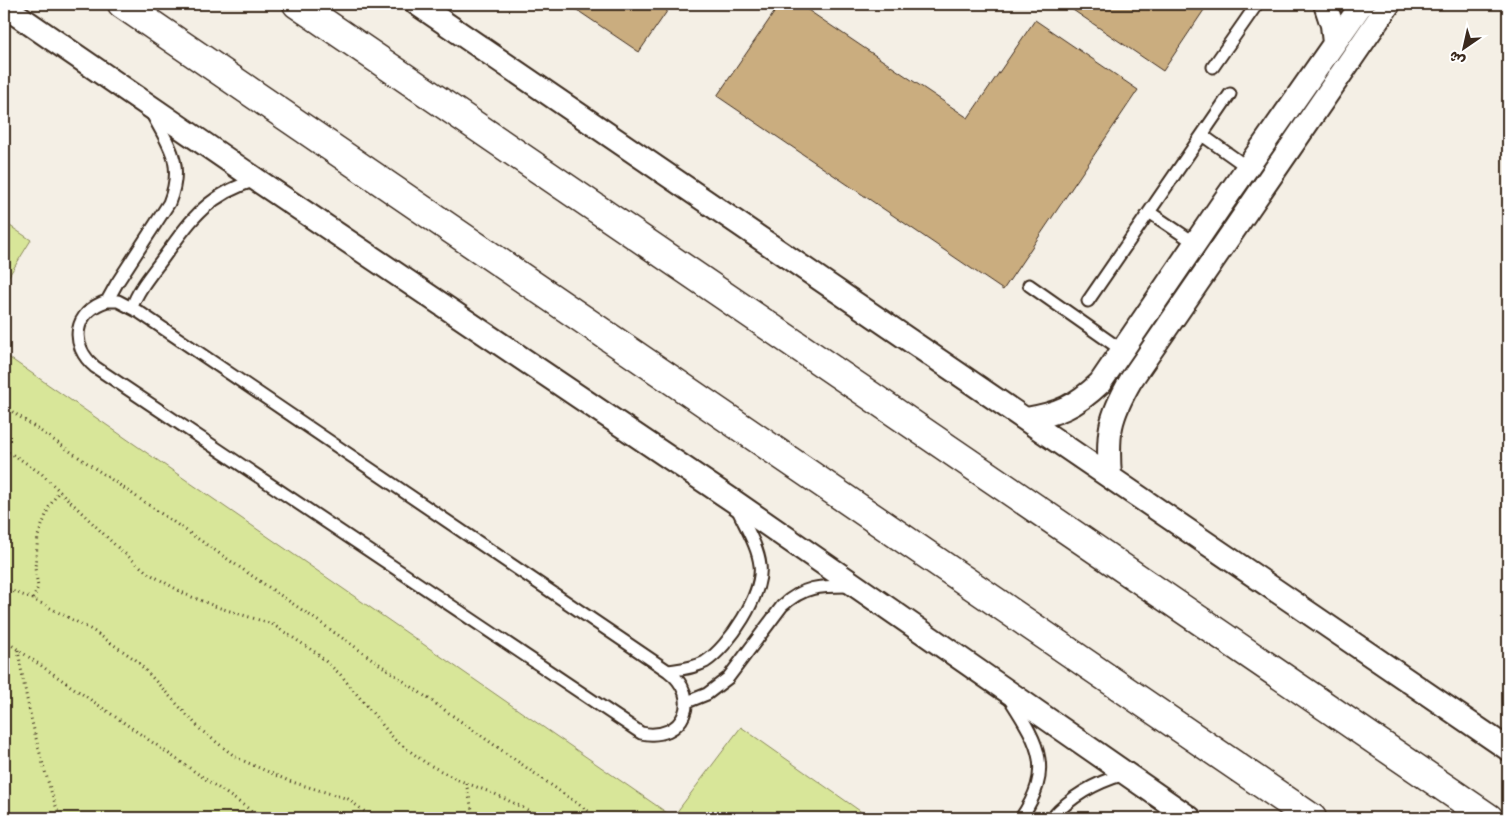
<svg xmlns="http://www.w3.org/2000/svg" width="1512" height="822" font-family="Sriracha,'Playpen Sans Arabic',sans-serif">
  <style>
    .green { fill: #d8e699; stroke: #8a885c }
    .building { fill: #caad7f; stroke: #3b2a1e }
    .lines { fill: none; stroke-linecap: round; stroke-linejoin: round }
    .service-casing { stroke: #3b2a1e; stroke-width: 15 }
    .minor-casing { stroke: #3b2a1e; stroke-width: 26 }
    .secondary-casing { stroke: #3b2a1e; stroke-width: 31 }
    .path { stroke: #3b2a1e; stroke-width: 3; stroke-dasharray: 1 4; stroke-linecap: butt }
    .service { stroke: #fff; stroke-width: 11 }
    .minor { stroke: #fff; stroke-width: 22 }
    .secondary { stroke: #fff; stroke-width: 28 }
  </style>
  <rect width="100%" height="100%" fill="#f4efe5"/>
  <filter id="ink" filterUnits="userSpaceOnUse"><feTurbulence type="fractalNoise" baseFrequency=".02" numOctaves="2"/><feDisplacementMap in="SourceGraphic" scale="10" xChannelSelector="R" yChannelSelector="G"/><feConvolveMatrix kernelMatrix="1 2 1 2 8 2 1 2 1" color-interpolation-filters="sRGB"/></filter>
  <g filter="url(#ink)">
    <!-- green -->
    <path class="green" d="M 4,222 L 31,240 L 4,284 Z
      M 4,354 L 673,817 L 741,727 L 870,818 L 4,818 Z"/>
    <!-- building -->
    <path class="building" d="M 568,4 L 672,4 L 639,52 Z
      M 780,4 L 799,4 L 968,118 L 1035,20 L 1138,90 L 1003,290 L 717,96 Z
      M 1064,4 L 1208,4 L 1163,71 Z"/>
    <g class="lines">
      <!-- service casing -->
      <g class="service-casing">
        <path id="service" d="M 1213,67 L 1257,4
          M 1202,135 L 1247,167
          M 1149,212 L 1195,243
          M 1029,285 L 1123,351
          M 107,301 L 118,301 L 139,312 L 668,671 C 703,697 684,742 641,733 L 95,367 C 69,345 73,312 107,301 Z
          M 107,301 L 117,283 L 169,203 C 185,163 169,146 151,112
          M 1088,301 L 1230,94
          M 132,307 C 138,290 150,276 161,261 C 190,221 206,195 256,180
          M 668,671 C 681,669 694,668 705,662 C 729,647 764,593 760,565 C 758,546 745,526 737,508
          M 1011,701 C 1040,746 1053,770 1021,818
          M 687,702 L 707,694 L 728,678 L 782,606 C 805,585 822,586 851,586
          M 1052,818 C 1071,796 1097,782 1125,774"/>
      </g>
      <!-- minor casing -->
      <g class="minor-casing">
        <path id="minor" d="M 417,4 L 1508,749
          M 1325,4 L 1332,25 L 1334,43
          M 4,6 L 257,180 L 735,502 L 1190,818
          M 1026,419 C 1058,414 1076,406 1100,383 L 1224,201 L 1362,4
          M 1110,476 C 1107,433 1109,418 1131,380 L 1389,4"/>
      </g>
      <!-- secondary casing -->
      <g class="secondary-casing">
        <path id="secondary" d="M 122,4 L 1312,818
          M 297,4 L 1489,818"/>
      </g>
      <!-- path -->
      <path class="path" d="M 4,406 L 321,623 L 598,818
        M 4,450 L 17,457 L 42,474 L 116,546 L 148,573 L 187,595 L 217,607 L 272,624 L 315,652 L 340,674 L 395,740 L 426,763 L 456,779 L 495,794 L 544,818
        M 4,588 L 33,599 L 92,630 L 136,660 L 202,731 L 237,758 L 289,781 L 348,799 L 373,818
        M 33,599 L 38,587 L 35,568 L 38,536 L 49,507 L 59,491
        M 4,640 L 262,818
        M 18,650 C 27,707 41,764 60,818
        M 466,783 L 474,818"/>
      <!-- service -->
      <use href="#service" class="service"/>
      <!-- minor -->
      <use href="#minor" class="minor"/>
      <!-- secondary -->
      <use href="#secondary" class="secondary"/>
    </g>
  </g>
  <!-- margin -->
  <rect width="1512" height="822" fill="none" stroke="#fff" stroke-width="20"/>
  <rect x="10" y="10" width="1492" height="802" fill="none" stroke="#3b2a1e" stroke-width="2" filter="url(#ink)"/>
  <!-- north arrow -->
  <g transform="translate(1464 48) rotate(214)" stroke="#ffffff" stroke-width="4" paint-order="stroke">
  <path d="M0-4L9 19L0 12L-9 19Z" fill="#3b2a1e"/>
  <text y="-8" font-size="14" font-weight="bold" text-anchor="middle" fill="#3b2a1e">ش</text>
  </g>
</svg>
